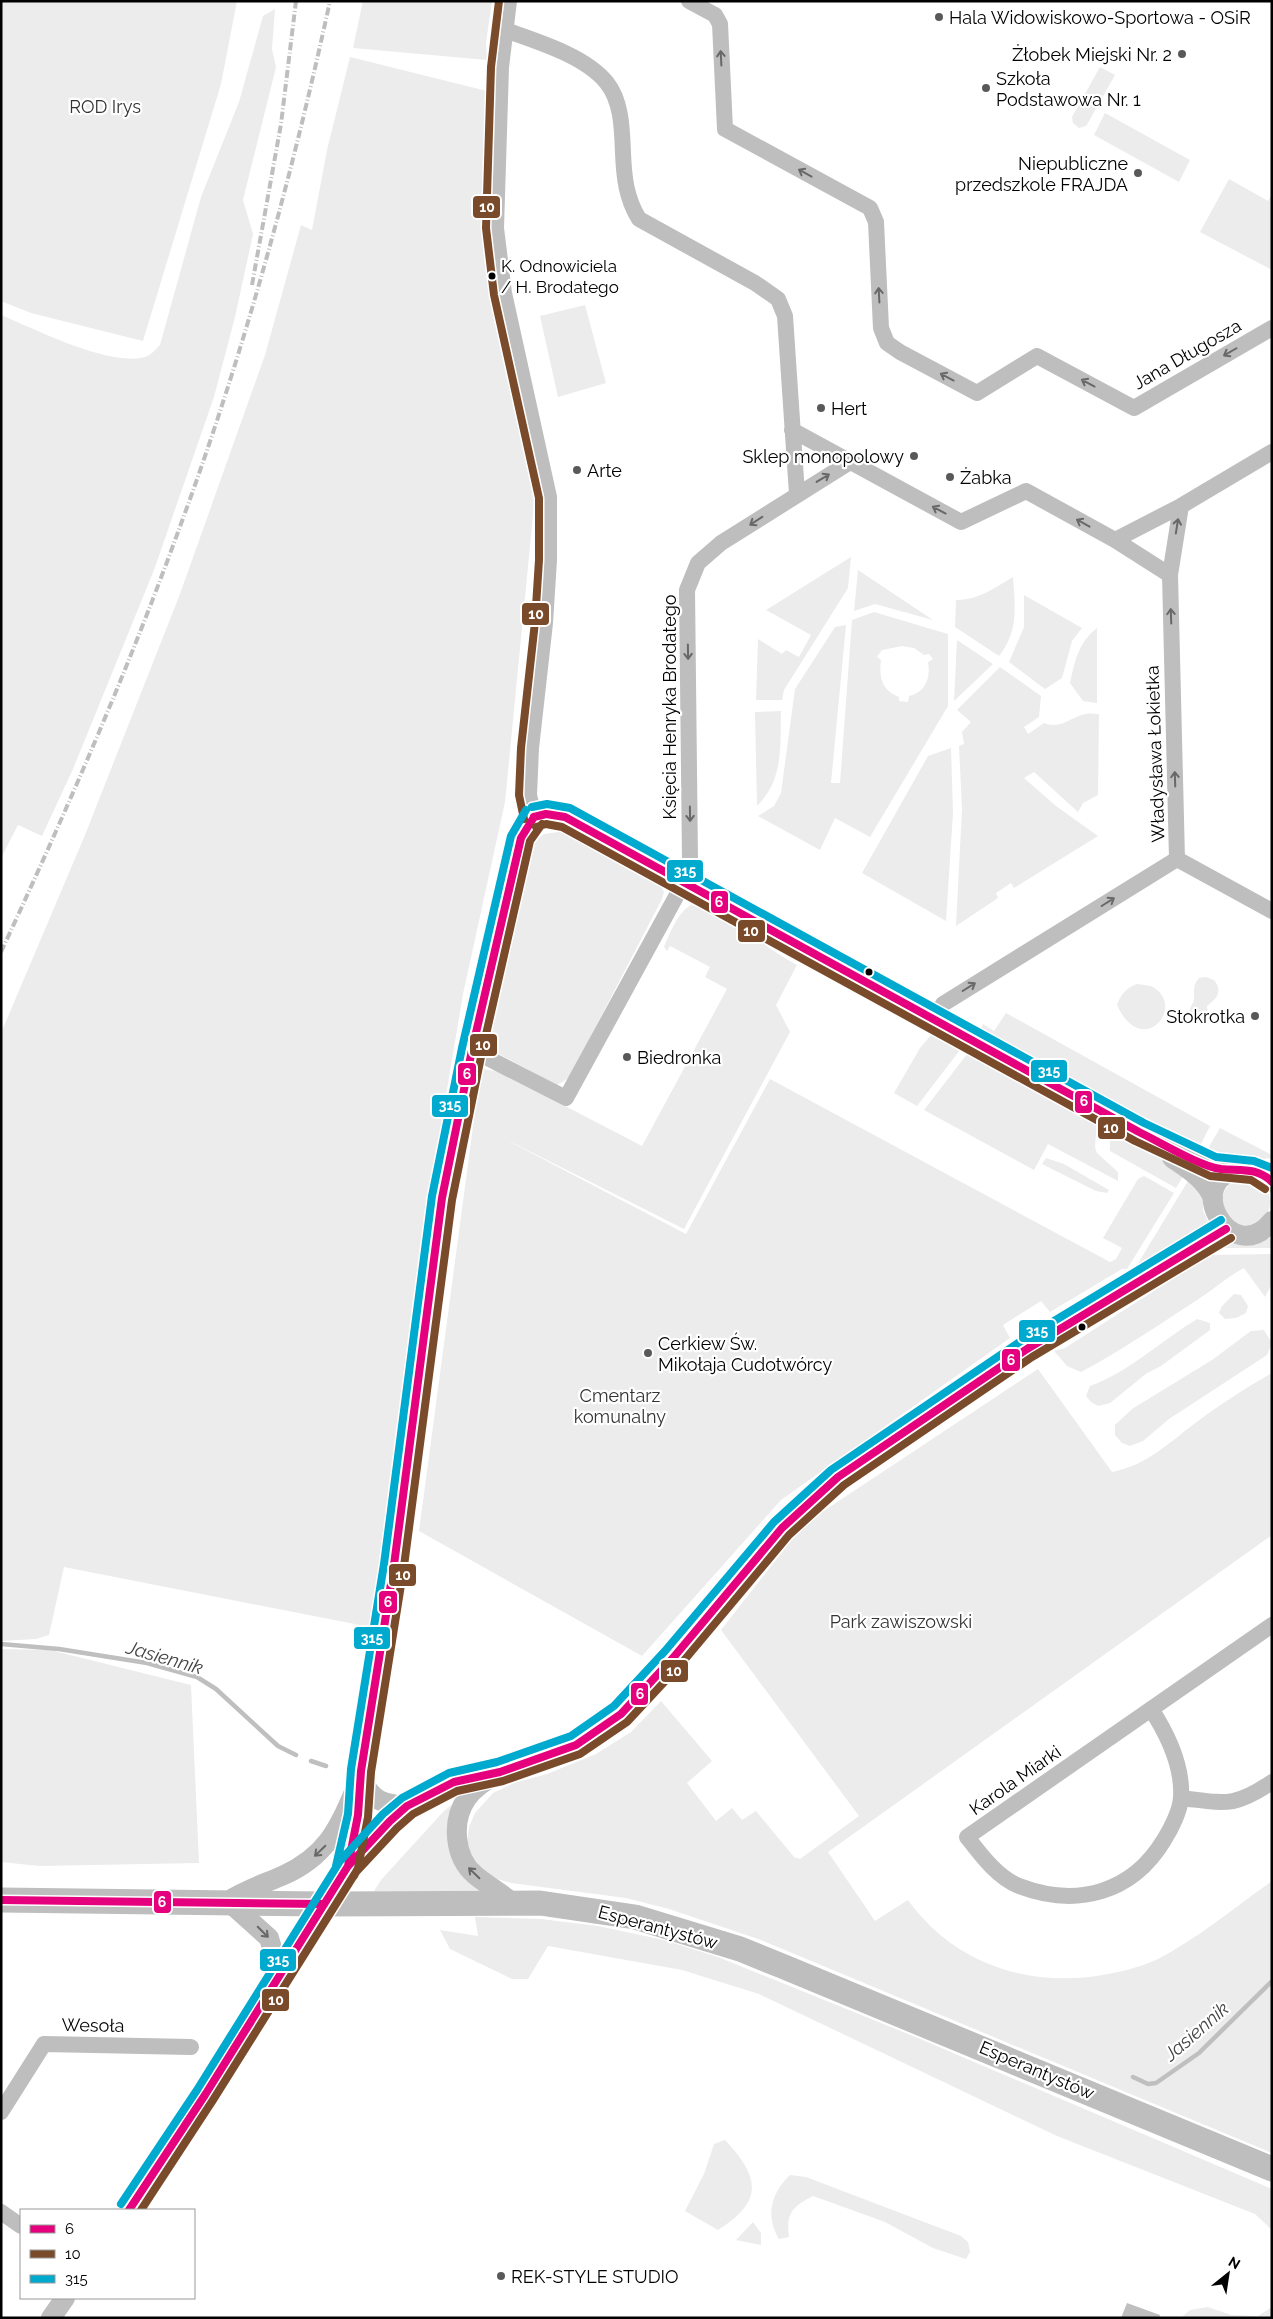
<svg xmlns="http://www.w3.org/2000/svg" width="1273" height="2319" font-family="Raleway,sans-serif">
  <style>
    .green { fill: #ececec; fill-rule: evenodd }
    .water { fill: #bfbfbf }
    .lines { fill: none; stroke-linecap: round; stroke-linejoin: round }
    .stream { stroke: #bfbfbf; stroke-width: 4.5 }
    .minor { stroke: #bebebe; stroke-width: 16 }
    .tertiary { stroke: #bebebe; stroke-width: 20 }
    .primary { stroke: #bebebe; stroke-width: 25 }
    .rail { stroke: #bebebe; stroke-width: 4; stroke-dasharray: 8 2.5 1 2.5; stroke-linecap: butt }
    .bus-1-casing { stroke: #fff; stroke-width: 11 }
    .bus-2-casing { stroke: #fff; stroke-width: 11 }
    .bus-3-casing { stroke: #fff; stroke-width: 11 }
    .bus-1 { stroke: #e5007d; stroke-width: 8 }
    .bus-2 { stroke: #7a4b2a; stroke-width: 8 }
    .bus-3 { stroke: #00a9ce; stroke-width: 8 }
    .oneway { stroke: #686868 }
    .poi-dot { fill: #595959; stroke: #fff; stroke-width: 2 }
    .bus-dot { fill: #000; stroke: #fff; stroke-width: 2 }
    .labels { text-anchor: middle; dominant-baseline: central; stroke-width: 4.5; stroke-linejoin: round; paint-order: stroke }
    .bus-label { font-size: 17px; fill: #000; stroke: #fff; text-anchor: start }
    .poi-label { font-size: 18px; fill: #000; stroke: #fff; text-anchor: start }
    .park-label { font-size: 18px; fill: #333; stroke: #fff }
    .street-label { font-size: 18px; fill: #000; stroke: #fff }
    .water-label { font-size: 19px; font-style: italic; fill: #444; stroke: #fff }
    .line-badge { stroke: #fff; stroke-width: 2 }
    .badge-label { font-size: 14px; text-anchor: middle; font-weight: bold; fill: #fff }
  </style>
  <rect width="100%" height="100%" fill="#fff"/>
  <!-- green -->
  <path class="green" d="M 1,1 L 237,1 L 221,84 L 143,341 L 31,313 L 1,301 Z
    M 363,1 L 492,1 L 486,43 L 487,60 L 353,48 Z
    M 275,9 L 272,49 L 276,67 L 243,200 L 253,234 L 235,317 L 214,397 L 154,570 L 73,769 L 42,836 L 18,825 L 1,858 L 1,315 C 35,329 109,367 145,357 C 150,356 156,349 160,345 L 201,197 L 239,102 L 263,16 Z
    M 350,57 L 487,91 L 486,178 L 490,296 L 535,495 L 505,802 L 463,994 L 435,1161 L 391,1498 L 370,1627 L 64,1567 L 49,1635 L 36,1639 L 1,1641 L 1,1033 L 85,835 L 180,594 L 265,355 L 301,225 L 312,230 L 327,150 Z
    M 1100,67 L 1115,75 L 1089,121 L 1086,126 L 1079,128 L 1073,123 L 1072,117 Z
    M 1105,113 L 1190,160 L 1179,182 L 1094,135 Z
    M 1229,179 L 1268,201 L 1272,194 L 1272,270 L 1200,232 Z
    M 585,305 L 606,383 L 558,397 L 540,316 Z
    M 851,557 L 848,588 L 784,690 L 782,700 L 756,700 L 758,639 L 782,654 L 786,650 L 799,657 L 811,635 L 766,610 Z
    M 858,570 L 933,620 L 875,604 L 854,611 Z
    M 1013,577 C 1015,608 1019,630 999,656 L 955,627 L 956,600 C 979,600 994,588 1013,577 Z
    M 1024,595 L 1082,628 L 1072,641 L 1062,678 L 1045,689 L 1009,662 L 1024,627 Z
    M 874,612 L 948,634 L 948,706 L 870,837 L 835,818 L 820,850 L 758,816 L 774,806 L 781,793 L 795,689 L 835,627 L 846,625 L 831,783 L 840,783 L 852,620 ZM 902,646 L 914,648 L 924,655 L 929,654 L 933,659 L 928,662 C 931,678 925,693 909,696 L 908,702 L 899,701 L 899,697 C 881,690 879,676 881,660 L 877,657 L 882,650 Z
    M 1097,628 L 1097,703 L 1083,701 L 1070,683 C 1075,661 1078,643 1097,628 Z
    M 957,640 L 993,664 L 954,701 Z
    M 1000,667 L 1041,696 L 1039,717 L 1024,727 L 1028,734 L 1044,723 C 1062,730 1071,716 1086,714 C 1090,713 1095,714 1099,714 L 1098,795 L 1083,803 L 1078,812 L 1034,772 L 1024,778 L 1056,806 L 1098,836 L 1014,888 L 1011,883 L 996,893 L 998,898 L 956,926 L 962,809 L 959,746 L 964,744 L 962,732 L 971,722 L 957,710 Z
    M 781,711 C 780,747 784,779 757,806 L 755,712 Z
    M 951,748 L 953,813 L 946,921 L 862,873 L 928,756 Z
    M 565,831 L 659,883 L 664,892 L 662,899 L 569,1078 L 557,1085 L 482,1045 L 535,841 L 544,834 Z
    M 691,905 C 732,913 762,947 797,965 L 776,1005 L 790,1032 L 684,1229 L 501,1137 L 686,1234 L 770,1079 L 1110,1262 L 1116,1259 L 1122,1248 L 1103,1238 L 1138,1179 L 1144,1176 L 1174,1193 L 1127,1269 L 1122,1269 L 1050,1312 L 1041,1301 L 1003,1325 L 1010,1338 L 781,1500 L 642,1656 L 419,1531 L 480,1074 L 484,1069 L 500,1072 L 642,1146 L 727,989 L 705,977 L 710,967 L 670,946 L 667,951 L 664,947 C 670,933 678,912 691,905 Z
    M 1206,977 L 1214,980 C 1223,991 1217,999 1207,1006 L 1208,1017 L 1198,1022 L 1190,1014 C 1189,1005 1194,1005 1194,998 C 1194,990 1193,985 1199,978 Z
    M 1137,984 C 1142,985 1149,985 1153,987 C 1187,1007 1142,1060 1117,1005 C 1121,994 1126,988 1137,984 Z
    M 1006,1013 L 1210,1126 L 1197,1152 L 982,1035 L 980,1031 L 983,1024 L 994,1031 Z
    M 932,1034 L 960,1050 L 917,1106 L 894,1093 L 920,1048 Z
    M 971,1049 L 1097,1119 L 1095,1147 L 1097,1153 L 1118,1172 L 1118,1181 L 1048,1144 L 1034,1170 L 924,1110 Z
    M 1220,1128 L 1270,1154 L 1272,1158 L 1233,1161 L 1203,1157 Z
    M 1117,1132 L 1127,1133 L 1185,1173 L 1176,1188 L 1110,1151 L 1110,1138 Z
    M 1046,1158 L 1064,1164 L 1109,1190 L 1107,1193 L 1096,1191 L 1042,1164 Z
    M 1191,1176 L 1203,1194 L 1203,1210 L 1211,1229 L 1134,1274 L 1134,1270 Z
    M1222 1202a24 24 0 1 1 48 0a24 24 0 1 1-48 0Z
    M 1272,1238 L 1272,1248 L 1209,1248 L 1227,1240 L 1236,1243 Z
    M 1272,1254 L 1272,1284 L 1265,1297 L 1244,1268 C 1230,1275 1219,1285 1206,1294 C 1165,1321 1124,1349 1081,1372 L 1067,1366 L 1054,1351 L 1065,1348 L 1210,1255 Z
    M 1234,1294 L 1241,1295 L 1248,1306 L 1246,1313 L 1236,1318 L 1225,1319 L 1219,1313 L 1222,1306 Z
    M 1197,1319 L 1210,1323 L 1210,1330 L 1161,1366 L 1147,1373 L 1110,1403 L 1098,1406 L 1091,1402 L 1086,1396 L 1090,1386 C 1129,1372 1161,1341 1197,1319 Z
    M 1264,1330 L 1272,1343 L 1267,1355 L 1169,1419 L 1143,1441 L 1130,1446 L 1122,1443 L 1115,1435 L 1115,1425 L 1132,1409 L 1212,1360 L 1251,1331 Z
    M 1038,1369 L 1112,1472 C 1147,1465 1166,1445 1194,1424 C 1218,1406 1245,1388 1272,1373 L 1272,1535 L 828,1852 L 875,1921 L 908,1900 C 953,1962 1022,1986 1097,1976 C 1116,1973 1138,1968 1156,1960 C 1197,1939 1234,1908 1272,1881 L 1272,2153 L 761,1940 L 669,1909 L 626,1898 L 511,1883 L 491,1877 L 481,1868 L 471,1854 L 467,1843 L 469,1827 L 475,1813 L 493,1793 L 514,1783 L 547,1774 L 596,1754 L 631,1732 L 661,1701 L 712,1761 L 687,1783 L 716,1821 L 732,1808 L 742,1820 L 756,1811 L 794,1857 L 800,1859 L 859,1816 L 721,1630 L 804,1524 Z
    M 1,1649 L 50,1650 L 191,1685 L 199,1863 L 39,1866 L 1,1862 Z
    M 458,1799 L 452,1815 L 486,1892 L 374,1891 L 381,1880 L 443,1812 Z
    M 475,1917 L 541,1919 L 598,1926 L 664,1940 L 718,1957 L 918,2038 L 1272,2189 L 1272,2230 L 1255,2214 L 1057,2136 L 759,1994 L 682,1970 L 548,1946 L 528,1979 L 512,1979 L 450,1949 L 440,1930 L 478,1936 Z
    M 725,2140 C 760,2177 764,2201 718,2230 L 685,2211 L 704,2174 L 714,2144 Z
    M 790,2175 L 806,2177 L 961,2236 L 968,2242 L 970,2252 L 966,2259 L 933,2248 L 885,2222 L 813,2196 C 792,2207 786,2213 789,2237 L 779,2239 C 765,2216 771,2193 790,2175 Z
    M 753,2222 L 761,2233 L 761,2245 L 736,2240 Z
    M 1208,2307 L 1231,2315 L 1258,2316 L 1272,2307 L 1272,2318 L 1181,2318 L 1190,2310 Z"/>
  <!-- water -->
  <path class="water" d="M 1127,2303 L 1160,2315 L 1159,2318 L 1121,2318 Z"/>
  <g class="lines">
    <!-- stream -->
    <path class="stream" d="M 1,1644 L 59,1649 L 147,1663 L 197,1677 L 216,1689 L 278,1746 L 296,1755
      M 311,1761 L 326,1766
      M 1133,2077 L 1148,2084 L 1156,2083 L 1199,2053 L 1272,1981"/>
    <!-- minor -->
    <path class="minor" d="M 509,1 L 501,67 L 496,228 L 504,293 L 549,497 L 549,560 L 545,623 L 531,748 L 529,795 L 534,817
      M 689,1 L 715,15 L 720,24 L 725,129 L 870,208 L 876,222 L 881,328 L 887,343 L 900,352 L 977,393 L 1037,356 L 1134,408 L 1272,328
      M 505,30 C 536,41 586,56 607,83 C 622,102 622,130 623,153 C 624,177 626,198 639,219 L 755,283 L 778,299 L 785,316 L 797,494
      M 792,430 L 961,522 L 1026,491 L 1115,540 L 1170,575
      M 1181,506 L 1272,452
      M 1177,859 L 1272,911
      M 934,1019 L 943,1004 L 1177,859 L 1170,575 L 1181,506 L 1115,540
      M 472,1050 L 566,1098 L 684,882 L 690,860 L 687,590 L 698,563 L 721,543 L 850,462
      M 1151,1709 C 1168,1735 1183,1766 1181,1798 C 1180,1811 1171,1829 1164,1840 C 1132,1893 1077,1908 1019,1886 C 998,1878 981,1855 967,1837 L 1272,1625
      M 1181,1798 C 1225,1803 1234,1808 1272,1782
      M 1,2112 L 44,2044 L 191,2047
      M 1,2212 L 21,2226"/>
    <!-- tertiary -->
    <path class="tertiary" d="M 1172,1158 C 1188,1169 1205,1179 1213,1198
      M 1272,1182 C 1265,1173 1253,1168 1241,1169 C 1180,1178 1231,1271 1272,1221
      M 494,1776 C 484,1782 474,1788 467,1798 C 451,1821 454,1857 475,1875 C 487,1885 501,1893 513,1903
      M 360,1779 C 375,1801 380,1804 407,1806
      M 348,1866 L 358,1815 L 361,1771 L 394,1565 L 442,1198 L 472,1050 L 521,838 C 532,815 540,811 565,817 L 1139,1132 L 1213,1167 L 1235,1171
      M 280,1975 L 269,1938 L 228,1901 C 247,1889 264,1884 284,1875 C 324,1857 338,1831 354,1792
      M 129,2210 L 205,2095 L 348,1866 L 390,1821 L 407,1806 L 454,1782 L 500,1772 L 576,1745 L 621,1714 L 673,1658 L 782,1528 L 838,1477 L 1027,1349 L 1226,1229
      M 51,2318 L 65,2298"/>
    <!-- primary -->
    <path class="primary" d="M 1,1900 L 324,1904 L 540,1903 L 635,1917 L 740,1949 L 782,1966 L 1272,2169"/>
    <!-- rail -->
    <path class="rail" d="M 252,285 L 281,124 L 296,1
      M 1,952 C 65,814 126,675 178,532 C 242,359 291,181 330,1"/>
    <!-- bus-1 casing -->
    <g class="bus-1-casing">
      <path id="bus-1" d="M 534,817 L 546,814 L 565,817 L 1139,1132 C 1160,1142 1199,1166 1221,1169 C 1240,1171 1257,1167 1272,1182
        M 348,1866 L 358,1815 L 361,1771 L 394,1565 L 442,1198 L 472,1050 L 521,838 L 534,817
        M 1,1900 L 324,1904
        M 129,2210 L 205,2095 L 348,1866 L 390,1821 L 407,1806 L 454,1782 L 500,1772 L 576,1745 L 621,1714 L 673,1658 L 782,1528 L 838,1477 L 1027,1349 L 1226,1229"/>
    </g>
    <!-- bus-2 casing -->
    <g class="bus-2-casing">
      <path id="bus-2" d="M 499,1 L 491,67 L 486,228 L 494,295 L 539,498 L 539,560 L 535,622 L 521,748 L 519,795 L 524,819
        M 536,827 L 546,824 L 562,827 L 1135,1141 L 1210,1176 L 1251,1180 L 1265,1189
        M 354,1876 L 358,1868 L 368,1817 L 371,1772 L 404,1566 L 452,1200 L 482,1052 L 530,841 L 542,824
        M 141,2210 L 213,2100 L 356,1872 L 397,1828 L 413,1814 L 457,1791 L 503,1781 L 580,1754 L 627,1722 L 681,1664 L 789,1535 L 844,1485 L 1032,1357 L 1231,1238"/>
    </g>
    <!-- bus-3 casing -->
    <g class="bus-3-casing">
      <path id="bus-3" d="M 532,807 L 547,804 L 570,808 L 1144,1123 L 1216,1157 L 1254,1161 L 1272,1168
        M 336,1866 L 348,1814 L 351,1769 L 384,1564 L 432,1196 L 462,1048 L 511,836 L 526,810
        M 121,2204 L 197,2090 L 340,1861 L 383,1814 L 402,1798 L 449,1773 L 497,1762 L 571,1736 L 614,1706 L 665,1651 L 774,1522 L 831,1470 L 1021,1341 L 1221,1220"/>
    </g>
    <!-- bus-1 -->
    <use href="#bus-1" class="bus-1"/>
    <!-- bus-2 -->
    <use href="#bus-2" class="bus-2"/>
    <!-- bus-3 -->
    <use href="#bus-3" class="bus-3"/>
  </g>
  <!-- one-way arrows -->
  <defs><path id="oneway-shaft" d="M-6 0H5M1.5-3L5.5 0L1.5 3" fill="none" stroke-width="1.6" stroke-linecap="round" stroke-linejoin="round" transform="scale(1.25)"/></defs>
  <g class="oneway">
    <use href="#oneway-shaft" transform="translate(721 58) rotate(-93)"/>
    <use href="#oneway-shaft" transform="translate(805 173) rotate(-151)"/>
    <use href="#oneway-shaft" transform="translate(879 295) rotate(-93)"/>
    <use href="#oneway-shaft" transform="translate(1230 352) rotate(150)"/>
    <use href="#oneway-shaft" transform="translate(947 377) rotate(-152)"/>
    <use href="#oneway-shaft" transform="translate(1088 383) rotate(-152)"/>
    <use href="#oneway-shaft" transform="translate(823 478) rotate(-31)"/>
    <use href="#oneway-shaft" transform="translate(939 510) rotate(-152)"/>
    <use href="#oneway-shaft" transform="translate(756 521) rotate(147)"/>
    <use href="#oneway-shaft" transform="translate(1083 523) rotate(-151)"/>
    <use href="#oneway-shaft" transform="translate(1177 526) rotate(-81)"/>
    <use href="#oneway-shaft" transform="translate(1171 616) rotate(-92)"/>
    <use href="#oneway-shaft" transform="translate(688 652) rotate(89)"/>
    <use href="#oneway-shaft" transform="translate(1175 779) rotate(-92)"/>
    <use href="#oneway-shaft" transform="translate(690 814) rotate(89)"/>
    <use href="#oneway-shaft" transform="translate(1108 902) rotate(-32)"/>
    <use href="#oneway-shaft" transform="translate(969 987) rotate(-32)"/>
    <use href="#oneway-shaft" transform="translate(320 1851) rotate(136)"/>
    <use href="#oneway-shaft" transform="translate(474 1873) rotate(-136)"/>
    <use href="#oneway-shaft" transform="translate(263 1932) rotate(45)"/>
  </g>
  <!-- markers -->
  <g class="poi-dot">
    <circle cx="939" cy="17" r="5"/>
    <circle cx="1182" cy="54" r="5"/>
    <circle cx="986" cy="88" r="5"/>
    <circle cx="1138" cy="173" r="5"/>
    <circle cx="821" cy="408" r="5"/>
    <circle cx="914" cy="456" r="5"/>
    <circle cx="577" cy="470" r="5"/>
    <circle cx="950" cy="477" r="5"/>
    <circle cx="1255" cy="1016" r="5"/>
    <circle cx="627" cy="1057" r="5"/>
    <circle cx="648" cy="1353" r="5"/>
    <circle cx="501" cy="2276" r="5"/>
  </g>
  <g class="bus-dot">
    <circle cx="492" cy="276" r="4.5"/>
    <circle cx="869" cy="972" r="4.5"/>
    <circle cx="1082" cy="1327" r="4.5"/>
  </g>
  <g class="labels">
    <!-- bus labels -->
    <g class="bus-label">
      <text x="501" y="266">K. Odnowiciela<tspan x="501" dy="21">/ H. Brodatego</tspan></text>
    </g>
    <!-- poi labels -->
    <g class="poi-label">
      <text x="949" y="17">Hala Widowiskowo-Sportowa - OSiR</text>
      <text x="1172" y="54" text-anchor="end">Żłobek Miejski Nr. 2</text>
      <text x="996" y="78">Szkoła<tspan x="996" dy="21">Podstawowa Nr. 1</tspan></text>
      <text x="1128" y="163" text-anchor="end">Niepubliczne<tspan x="1128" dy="21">przedszkole FRAJDA</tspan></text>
      <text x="831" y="408">Hert</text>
      <text x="904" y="456" text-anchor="end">Sklep monopolowy</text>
      <text x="587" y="470">Arte</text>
      <text x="960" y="477">Żabka</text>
      <text x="1245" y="1016" text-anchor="end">Stokrotka</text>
      <text x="637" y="1057">Biedronka</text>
      <text x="658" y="1343">Cerkiew Św.<tspan x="658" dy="21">Mikołaja Cudotwórcy</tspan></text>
      <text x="511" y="2276">REK-STYLE STUDIO</text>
    </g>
    <!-- park labels -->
    <g class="park-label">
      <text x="105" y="106">ROD Irys</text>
      <text x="620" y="1395">Cmentarz<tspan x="620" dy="21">komunalny</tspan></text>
      <text x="901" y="1621">Park zawiszowski</text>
    </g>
    <!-- street labels -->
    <g class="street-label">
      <text transform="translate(1187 354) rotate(-30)">Jana Długosza</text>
      <text transform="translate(669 707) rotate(-90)">Księcia Henryka Brodatego</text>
      <text transform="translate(1155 754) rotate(-92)">Władysława Łokietka</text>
      <text transform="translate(1015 1780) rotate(-35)">Karola Miarki</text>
      <text transform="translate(658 1927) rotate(15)">Esperantystów</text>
      <text transform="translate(93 2025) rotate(1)">Wesoła</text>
      <text transform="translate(1037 2070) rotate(23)">Esperantystów</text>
    </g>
    <!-- water labels -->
    <g class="water-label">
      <text transform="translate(165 1657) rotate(16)">Jasiennik</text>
      <text transform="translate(1196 2031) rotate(-41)">Jasiennik</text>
    </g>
  </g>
  <g class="line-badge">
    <rect x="472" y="195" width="29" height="24" rx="5" fill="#7a4b2a"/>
    <rect x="521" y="602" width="29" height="24" rx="5" fill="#7a4b2a"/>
    <rect x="666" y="859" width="38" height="24" rx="5" fill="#00a9ce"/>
    <rect x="710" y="890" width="19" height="24" rx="5" fill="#e5007d"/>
    <rect x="737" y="919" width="29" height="24" rx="5" fill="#7a4b2a"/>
    <rect x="469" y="1033" width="29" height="24" rx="5" fill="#7a4b2a"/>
    <rect x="1030" y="1059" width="38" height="24" rx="5" fill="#00a9ce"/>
    <rect x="457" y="1062" width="20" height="24" rx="5" fill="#e5007d"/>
    <rect x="1074" y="1090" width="19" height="24" rx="5" fill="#e5007d"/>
    <rect x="431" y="1094" width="38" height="24" rx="5" fill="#00a9ce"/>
    <rect x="1097" y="1116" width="29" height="24" rx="5" fill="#7a4b2a"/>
    <rect x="1018" y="1319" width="38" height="24" rx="5" fill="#00a9ce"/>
    <rect x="1001" y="1348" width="20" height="24" rx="5" fill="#e5007d"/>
    <rect x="388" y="1563" width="29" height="24" rx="5" fill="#7a4b2a"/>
    <rect x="378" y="1590" width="20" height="24" rx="5" fill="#e5007d"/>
    <rect x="353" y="1626" width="38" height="24" rx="5" fill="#00a9ce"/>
    <rect x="660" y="1659" width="29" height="24" rx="5" fill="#7a4b2a"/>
    <rect x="630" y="1682" width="19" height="24" rx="5" fill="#e5007d"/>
    <rect x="153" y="1890" width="19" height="24" rx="5" fill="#e5007d"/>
    <rect x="259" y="1948" width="38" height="24" rx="5" fill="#00a9ce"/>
    <rect x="261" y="1988" width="29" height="24" rx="5" fill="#7a4b2a"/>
  </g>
  <g class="badge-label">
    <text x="487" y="212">10</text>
    <text x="536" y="619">10</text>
    <text x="685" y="876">315</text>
    <text x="719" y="907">6</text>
    <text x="751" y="936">10</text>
    <text x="483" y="1050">10</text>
    <text x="1049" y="1076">315</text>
    <text x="467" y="1079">6</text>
    <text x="1084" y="1106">6</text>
    <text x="450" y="1110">315</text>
    <text x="1111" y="1133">10</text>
    <text x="1037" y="1336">315</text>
    <text x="1011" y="1365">6</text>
    <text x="403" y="1580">10</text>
    <text x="388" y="1607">6</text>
    <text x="372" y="1643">315</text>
    <text x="674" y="1676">10</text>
    <text x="640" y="1699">6</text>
    <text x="162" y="1907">6</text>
    <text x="278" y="1965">315</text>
    <text x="276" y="2005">10</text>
  </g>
  <!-- border -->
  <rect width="1273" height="2319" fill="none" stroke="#000000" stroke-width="5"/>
  <!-- legend -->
  <rect x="20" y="2209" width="175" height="90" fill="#ffffff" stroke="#999999"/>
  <rect x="30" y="2225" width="25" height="8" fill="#e5007d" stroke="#999999"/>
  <text x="65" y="2234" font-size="15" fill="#000000">6</text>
  <rect x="30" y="2250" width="25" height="8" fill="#7a4b2a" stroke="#999999"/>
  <text x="65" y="2259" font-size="15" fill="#000000">10</text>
  <rect x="30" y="2275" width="25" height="8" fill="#00a9ce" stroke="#999999"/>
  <text x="65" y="2284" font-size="15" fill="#000000">315</text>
  <!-- north arrow -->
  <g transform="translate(1228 2274) rotate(30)" stroke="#ffffff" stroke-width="4" paint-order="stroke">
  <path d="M0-4L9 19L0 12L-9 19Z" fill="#000000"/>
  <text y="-8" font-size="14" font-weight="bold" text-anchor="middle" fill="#000000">N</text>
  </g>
</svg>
